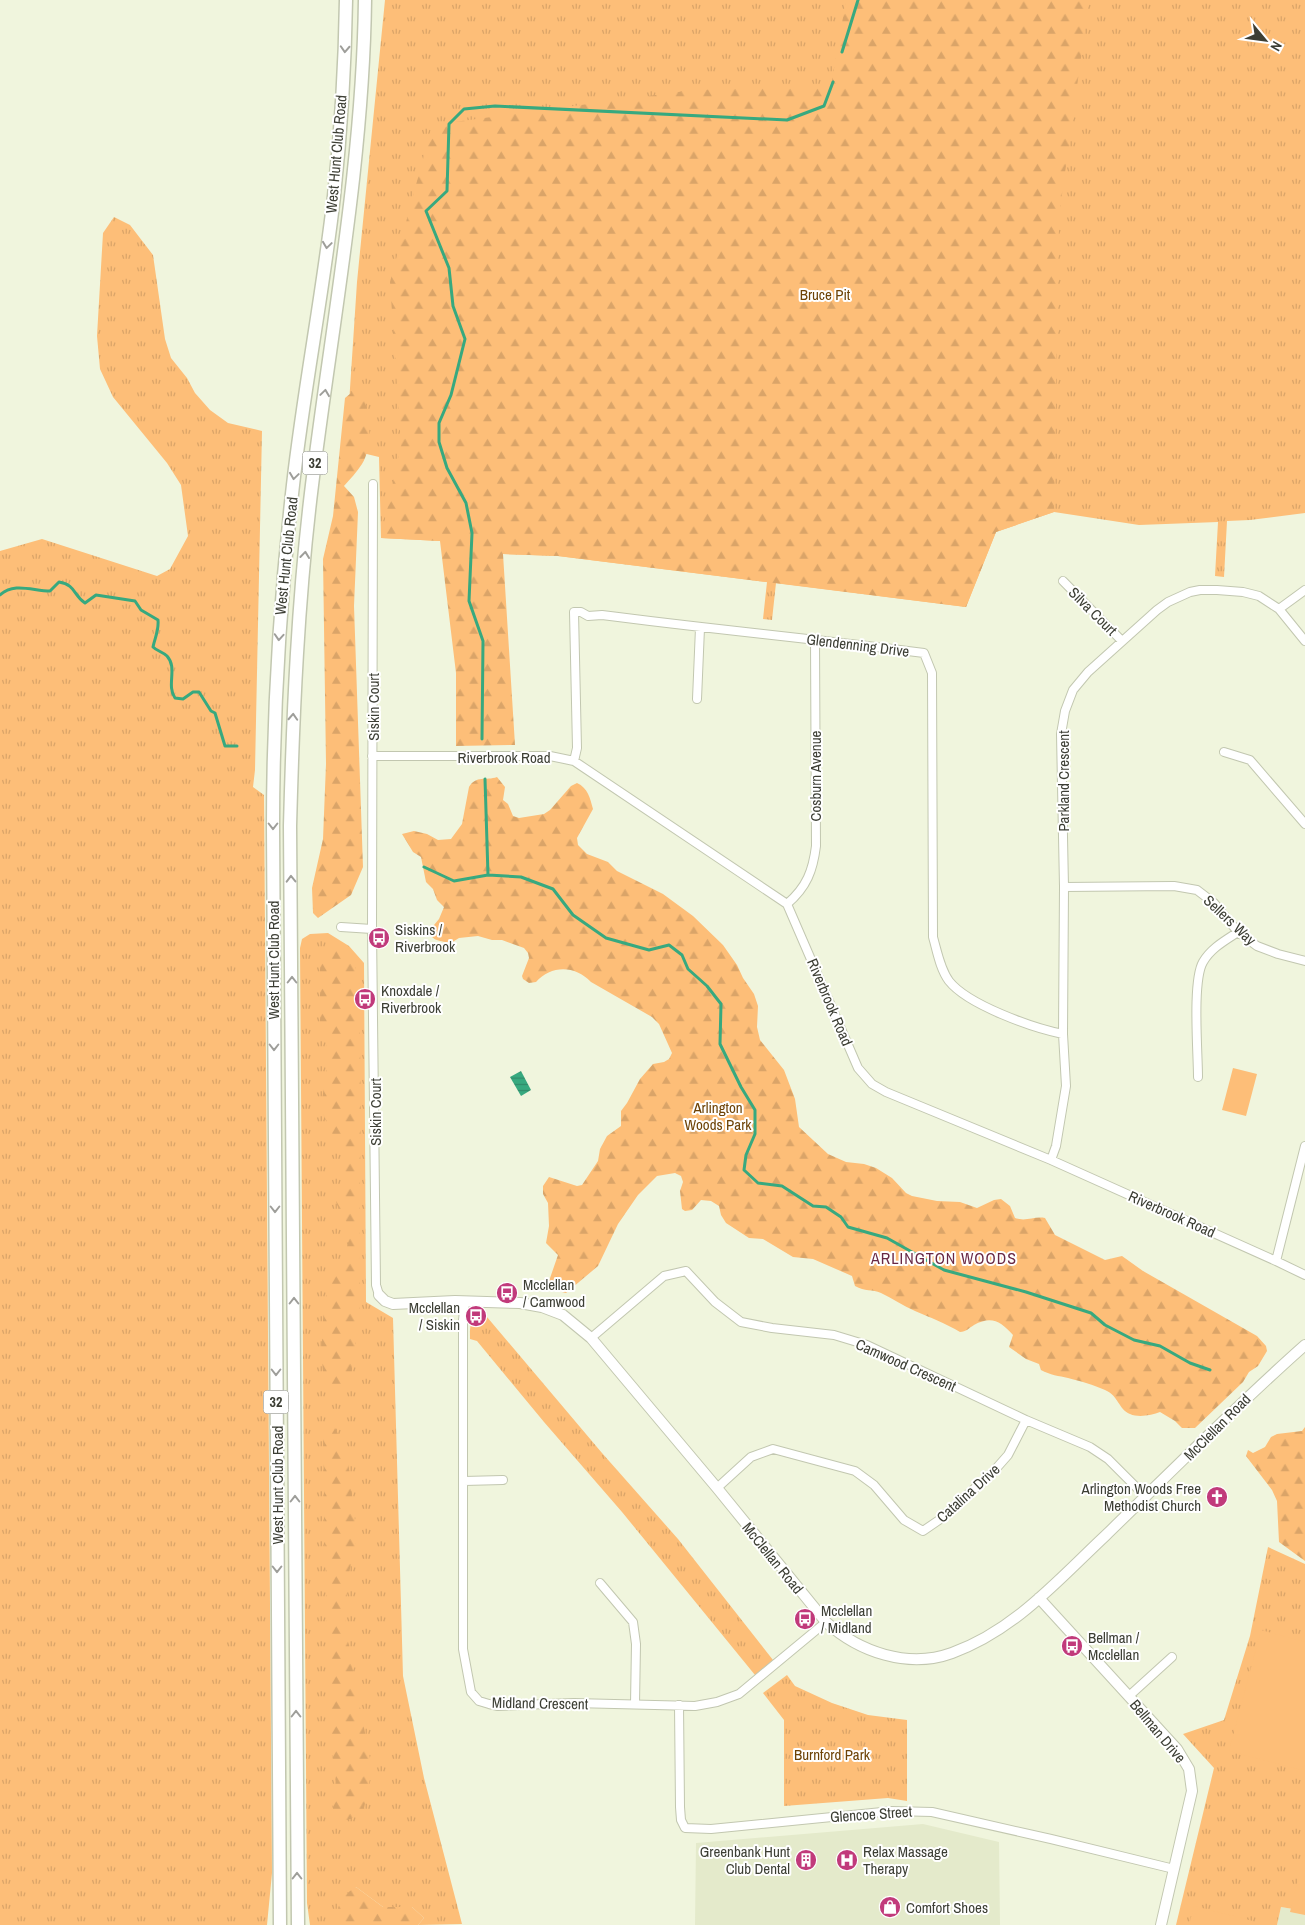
<svg xmlns="http://www.w3.org/2000/svg" width="1305" height="1925" font-family="'Archivo Narrow',sans-serif">
  <style>
    .built { fill: #e4eacb }
    .grass { fill: url(#grass-tufts) }
    .forest { fill: url(#forest-firs) }
    .pitch { fill: #fdbe78 }
    .water { fill: url(#water-rules) }
    .lines { fill: none; stroke-linecap: round; stroke-linejoin: round }
    .stream { stroke: #37a97f; stroke-width: 3 }
    .minor-casing { stroke: #c2c7b0; stroke-width: 10 }
    .tertiary-casing { stroke: #c2c7b0; stroke-width: 12 }
    .primary-casing { stroke: #c2c7b0; stroke-width: 15 }
    .minor { stroke: #fff; stroke-width: 8 }
    .tertiary { stroke: #fff; stroke-width: 10 }
    .primary { stroke: #fff; stroke-width: 12 }
    .oneway { stroke: #9e9e9a }
    .labels { text-anchor: middle; dominant-baseline: central; stroke-width: 4; stroke-linejoin: round; paint-order: stroke }
    .shield { fill: #fff; stroke: #767871; stroke-width: 1 }
    .shield-label { font-size: 14px; font-weight: bold; fill: #3c3e34 }
    .street-label { font-size: 15px; fill: #3c3e34; stroke: #fff }
    .park-label { font-size: 15px; fill: #6d4205; stroke: #fff }
    .poi-label { font-size: 15px; fill: #3c3e34; stroke: #fff; text-anchor: start }
    .neighbourhood-label { font-size: 16px; letter-spacing: 1px; fill: #692845; stroke: #fff }
  </style>
  <defs>
    <pattern id="grass-tufts" width="24" height="20" patternUnits="userSpaceOnUse" patternTransform="scale(1.25)"><rect width="24" height="20" fill="#fdbe78"/><path d="M3 7l-1-3M5 7V3M7 7l1-3M15 17l-1-3M17 17v-4M19 17l1-3" fill="none" stroke="#daa468"/></pattern>
    <pattern id="forest-firs" width="22" height="20" patternUnits="userSpaceOnUse" patternTransform="scale(1.25)"><rect width="22" height="20" fill="#fdbe78"/><path d="M5 1l3.5 6h-7zM16 11l3.5 6h-7z" fill="#daa468"/></pattern>
    <pattern id="water-rules" width="6" height="5" patternUnits="userSpaceOnUse" patternTransform="scale(1.25)"><rect width="6" height="5" fill="#37a97f"/><path d="M0 2.5h6" fill="none" stroke="#308b69"/></pattern>
  </defs>
  <rect width="100%" height="100%" fill="#f0f5dd"/>
  <!-- built -->
  <path class="built" d="M 923,1824 L 999,1842 L 1000,1925 L 695,1925 L 696,1843 Z
    M 1281,1907 L 1305,1911 L 1305,1925 L 1277,1925 Z"/>
  <!-- grass -->
  <path class="grass" d="M 385,0 L 1305,0 L 1305,513 L 1250,520 L 1227,521 L 1224,577 L 1215,576 L 1218,522 L 1139,525 L 1054,512 L 996,532 L 966,607 L 776,583 L 772,620 L 763,619 L 767,582 L 558,556 L 503,554 L 440,541 L 381,538 L 379,457 L 346,449 L 357,282 Z
    M 114,217 L 130,225 L 153,255 L 165,339 L 171,358 L 187,378 L 195,393 L 210,410 L 228,423 L 262,431 L 255,770 L 253,787 L 264,795 L 272,1873 L 267,1925 L 0,1925 L 0,551 L 42,539 L 157,576 L 170,569 L 188,536 L 181,485 L 167,463 L 113,397 L 100,369 L 97,336 L 103,233 Z
    M 328,933 L 349,946 L 364,963 L 366,1302 L 393,1318 L 403,1676 L 424,1778 L 462,1924 L 418,1925 L 424,1918 L 412,1907 L 383,1907 L 356,1887 L 338,1925 L 310,1925 L 307,1903 L 300,948 L 302,939 L 310,934 Z
    M 477,1317 L 487,1317 L 602,1453 L 678,1539 L 773,1660 L 755,1675 L 622,1512 L 544,1422 L 477,1341 L 470,1339 C 470,1330 469,1322 477,1317 Z
    M 1268,1547 L 1305,1564 L 1305,1911 L 1281,1907 L 1277,1925 L 1176,1925 L 1214,1768 L 1183,1734 L 1224,1720 L 1250,1636 Z
    M 787,1675 L 795,1686 L 832,1703 L 868,1715 L 907,1720 L 907,1801 L 888,1798 L 784,1806 L 784,1720 L 763,1693 Z"/>
  <!-- forest -->
  <path class="forest" d="M 846,0 L 1089,0 L 1059,216 L 1054,512 L 996,532 L 966,607 L 558,556 L 503,554 L 515,745 L 456,746 L 456,673 L 440,541 L 381,538 L 401,445 L 390,282 L 432,125 L 693,90 L 831,86 Z
    M 356,389 L 363,393 C 369,414 374,444 362,464 C 357,472 350,479 344,486 L 354,497 L 358,512 L 354,606 L 363,867 L 351,895 L 318,918 L 313,913 L 312,888 L 323,839 L 326,764 L 323,559 L 333,516 L 345,398 Z
    M 497,777 L 505,787 L 503,800 L 508,804 L 513,816 L 519,818 L 544,814 L 550,810 L 571,786 L 577,783 C 588,788 590,798 593,809 L 577,838 L 578,845 L 587,854 L 608,862 L 617,871 L 663,894 L 693,916 L 723,945 L 737,965 L 743,978 L 754,994 L 758,1006 L 757,1027 L 760,1040 L 784,1070 L 795,1099 L 799,1127 L 828,1154 L 846,1162 L 864,1164 L 876,1168 L 892,1178 L 906,1193 L 912,1196 L 937,1201 L 960,1202 L 977,1208 L 994,1200 L 1001,1199 L 1010,1206 L 1015,1218 C 1026,1222 1034,1216 1045,1218 L 1055,1235 L 1105,1260 L 1122,1256 L 1143,1271 L 1257,1336 L 1266,1346 L 1267,1351 L 1258,1366 L 1249,1372 L 1243,1382 L 1195,1428 L 1182,1428 L 1175,1421 L 1160,1412 C 1152,1415 1139,1418 1130,1414 C 1118,1409 1119,1396 1105,1390 C 1094,1385 1080,1381 1068,1378 C 1059,1376 1050,1375 1041,1370 L 1039,1364 L 1026,1359 L 1009,1347 L 1013,1335 C 1001,1322 992,1315 974,1325 C 969,1328 966,1332 960,1332 C 945,1323 931,1318 915,1311 C 903,1306 892,1298 881,1293 C 872,1289 865,1292 855,1286 L 852,1276 L 813,1259 L 793,1257 L 763,1239 L 749,1238 L 726,1223 L 721,1215 L 719,1206 L 711,1201 L 701,1200 L 692,1210 L 685,1211 L 682,1209 L 680,1191 L 683,1182 L 681,1176 L 675,1173 L 657,1176 L 638,1195 L 618,1224 L 598,1266 L 566,1293 L 554,1290 L 549,1281 L 558,1255 L 546,1243 L 549,1226 L 548,1203 L 543,1194 L 543,1186 L 549,1177 L 577,1186 L 582,1185 L 598,1161 L 600,1149 L 607,1136 L 621,1126 L 621,1111 L 627,1103 L 640,1079 L 653,1064 L 664,1062 L 669,1059 L 672,1053 L 659,1024 L 652,1017 L 591,982 C 575,965 551,965 536,982 L 529,983 L 523,979 L 522,976 L 529,958 L 528,953 L 524,948 L 502,940 L 492,940 L 478,936 L 459,938 L 451,943 C 441,941 431,941 429,931 L 439,919 L 444,907 L 437,900 L 433,889 L 426,882 L 421,857 L 413,852 L 402,834 L 414,831 L 427,834 L 438,840 L 451,839 L 462,824 L 469,787 C 476,775 486,781 497,777 Z
    M 334,939 C 345,951 354,961 359,977 L 361,1106 L 359,1268 L 361,1298 L 351,1376 L 345,1388 L 338,1393 L 330,1390 C 328,1385 324,1378 323,1372 C 321,1354 322,1306 328,1289 C 334,1269 350,1253 349,1232 C 349,1220 338,1212 336,1201 L 343,1189 L 345,1181 L 341,1144 L 330,1131 L 321,1108 L 328,1057 L 326,1039 L 320,1029 L 320,962 Z
    M 333,1424 L 347,1452 L 357,1538 L 348,1577 L 345,1630 L 372,1769 L 364,1808 L 351,1819 L 340,1821 L 332,1805 L 336,1782 L 329,1732 L 323,1435 Z
    M 1305,1427 L 1305,1561 L 1279,1542 L 1277,1501 L 1272,1490 L 1246,1456 L 1248,1450 L 1253,1453 L 1265,1447 L 1271,1437 L 1277,1434 L 1302,1431 Z
    M 356,1887 L 383,1907 L 412,1907 L 424,1918 L 418,1925 L 337,1925 C 338,1905 338,1898 356,1887 Z"/>
  <!-- pitch -->
  <path class="pitch" d="M 1233,1068 L 1257,1074 L 1246,1116 L 1222,1110 Z
    M 1261,1630 L 1305,1642 L 1305,1757 L 1301,1770 L 1229,1751 Z
    M 1304,1854 L 1305,1855 L 1305,1915 L 1290,1912 Z
    M 1194,1906 L 1253,1921 L 1252,1925 L 1189,1925 Z"/>
  <!-- water -->
  <path class="water" d="M 521,1071 L 531,1090 L 521,1096 L 510,1077 Z"/>
  <g class="lines">
    <!-- stream -->
    <path class="stream" d="M 842,52 L 858,0
      M 0,595 C 14,582 33,591 50,591 L 59,582 C 76,585 73,595 85,603 L 96,595 L 135,601 L 141,610 L 158,620 C 159,631 155,637 153,647 C 157,651 163,652 167,656 C 178,668 166,685 175,698 L 183,699 L 193,692 L 199,692 L 211,711 L 215,713 L 225,746 L 237,746
      M 482,739 L 483,641 L 469,601 L 472,533 L 466,503 L 447,468 L 439,442 L 439,423 L 451,395 L 465,339 L 453,306 L 449,268 L 426,211 L 447,191 L 449,124 L 464,109 L 495,106 L 787,120 L 824,106 L 833,82
      M 485,779 L 488,875
      M 424,867 L 454,881 L 488,875 L 521,877 L 553,889 L 573,915 L 606,938 L 649,950 L 669,945 L 682,955 L 688,969 L 707,986 L 721,1004 L 720,1044 L 741,1087 L 755,1110 L 755,1134 L 746,1155 L 744,1170 L 758,1183 L 782,1186 L 813,1206 L 826,1207 L 841,1217 L 848,1227 L 887,1238 L 944,1270 L 1026,1292 L 1091,1313 L 1105,1325 L 1134,1340 L 1160,1346 L 1190,1363 L 1210,1370"/>
    <!-- minor casing -->
    <g class="minor-casing">
      <path id="minor" d="M 373,484 L 372,929 L 376,1285 L 379,1295
        M 1063,581 L 1122,641
        M 1279,609 L 1305,590
        M 697,699 L 700,628
        M 1224,752 L 1250,760 L 1305,824
        M 372,756 L 550,756 L 574,761 L 787,904 L 858,1068 L 872,1084 L 886,1092 L 1051,1160 L 1276,1261 L 1305,1275
        M 574,761 L 577,748 L 574,612 L 581,612 L 588,616 L 602,615 C 709,629 817,639 924,653 L 932,673 L 933,937 C 937,951 940,969 949,981 C 968,1005 1033,1028 1063,1034
        M 1064,887 L 1174,886 L 1197,890 L 1214,903 L 1238,932 L 1257,946 L 1278,954 L 1305,961
        M 787,904 C 807,887 813,870 816,846 L 815,639
        M 341,927 L 372,929
        M 1198,1077 C 1198,1052 1192,981 1203,962 C 1211,948 1226,940 1238,932
        M 1051,1160 L 1056,1146 L 1066,1086 L 1063,1034 L 1064,887 L 1061,734 L 1065,711 L 1073,690 L 1088,672 L 1157,610 L 1168,602 L 1190,592 L 1200,590 L 1217,590 L 1243,592 L 1259,596 L 1279,609 L 1305,641
        M 1276,1261 L 1305,1146
        M 465,1302 L 463,1320 L 463,1649 L 471,1692 L 479,1701 L 489,1704 L 498,1706 L 574,1703 L 695,1706 L 717,1702 L 739,1694 L 826,1622
        M 591,1338 L 664,1276 L 686,1271 L 715,1302 L 741,1322 L 772,1328 L 834,1335 L 867,1345 L 1026,1420 L 1090,1447 L 1108,1459 L 1146,1497
        M 464,1481 L 503,1480
        M 717,1488 L 751,1457 L 773,1449 L 855,1471 L 874,1485 L 904,1520 L 923,1531 L 939,1520 L 993,1472 L 1008,1455 L 1026,1420
        M 600,1583 L 633,1622 L 636,1644 L 635,1704
        M 1129,1696 L 1172,1657
        M 679,1705 L 680,1807 L 681,1820 L 685,1828 L 711,1829 L 892,1811 L 932,1812 L 1051,1839 L 1174,1869"/>
    </g>
    <!-- tertiary casing -->
    <g class="tertiary-casing">
      <path id="tertiary" d="M 379,1295 L 385,1301 L 393,1304 L 455,1301 L 520,1303 L 542,1307 L 563,1315 L 591,1338 L 717,1488 L 826,1622 C 859,1652 908,1669 952,1653 C 1014,1631 1058,1580 1105,1536 C 1171,1472 1236,1406 1305,1345
        M 1039,1598 L 1177,1749 L 1189,1769 L 1192,1791 L 1161,1925"/>
    </g>
    <!-- primary casing -->
    <g class="primary-casing">
      <path id="primary" d="M 280,1925 L 273,827 C 273,712 280,599 293,485 C 304,388 323,293 334,196 C 341,131 345,65 346,0
        M 298,1925 L 290,826 C 293,712 298,598 312,485 C 332,323 363,163 365,0"/>
    </g>
    <!-- minor -->
    <use href="#minor" class="minor"/>
    <!-- tertiary -->
    <use href="#tertiary" class="tertiary"/>
    <!-- primary -->
    <use href="#primary" class="primary"/>
  </g>
  <!-- one-way arrows -->
  <defs><path id="oneway-chevron" d="M-2-3.5L2.5 0L-2 3.5" fill="none" stroke-width="1.6" stroke-linecap="round" stroke-linejoin="round" transform="scale(1.25)"/></defs>
  <g class="oneway">
    <use href="#oneway-chevron" transform="translate(345 49) rotate(93)"/>
    <use href="#oneway-chevron" transform="translate(327 245) rotate(98)"/>
    <use href="#oneway-chevron" transform="translate(325 393) rotate(-82)"/>
    <use href="#oneway-chevron" transform="translate(294 476) rotate(98)"/>
    <use href="#oneway-chevron" transform="translate(305 555) rotate(-84)"/>
    <use href="#oneway-chevron" transform="translate(279 637) rotate(94)"/>
    <use href="#oneway-chevron" transform="translate(293 717) rotate(-87)"/>
    <use href="#oneway-chevron" transform="translate(273 826) rotate(90)"/>
    <use href="#oneway-chevron" transform="translate(291 879) rotate(-91)"/>
    <use href="#oneway-chevron" transform="translate(292 980) rotate(-90)"/>
    <use href="#oneway-chevron" transform="translate(274 1047) rotate(90)"/>
    <use href="#oneway-chevron" transform="translate(275 1209) rotate(90)"/>
    <use href="#oneway-chevron" transform="translate(294 1301) rotate(-90)"/>
    <use href="#oneway-chevron" transform="translate(276 1372) rotate(90)"/>
    <use href="#oneway-chevron" transform="translate(295 1499) rotate(-90)"/>
    <use href="#oneway-chevron" transform="translate(277 1569) rotate(90)"/>
    <use href="#oneway-chevron" transform="translate(296 1714) rotate(-90)"/>
    <use href="#oneway-chevron" transform="translate(297 1876) rotate(-90)"/>
  </g>
  <!-- icons -->
  <defs>
    <g id="bus-disc" transform="scale(1.125)"><circle r="9.5" fill="#c13a7b" stroke="#fff"/><path d="M-5-6H5V4H4V6H2V4H-2V6H-4V4H-5ZM-3.5-4V0h7V-4ZM-3.5 1.2v1.5H-2V1.2ZM2 1.2v1.5H3.5V1.2Z" fill="#fff"/></g>
    <g id="church-disc" transform="scale(1.125)"><circle r="9.5" fill="#c13a7b" stroke="#fff"/><path d="M-1.2-6h2.4v3.5h3.3v2.4h-3.3V6h-2.4V-.1h-3.3v-2.4h3.3Z" fill="#fff"/></g>
    <g id="building-disc" transform="scale(1.125)"><circle r="9.5" fill="#c13a7b" stroke="#fff"/><path d="M-4-6H4V6H1V3H-1V6H-4ZM-2.5-4.3h1.7v1.8h-1.7ZM.8-4.3h1.7v1.8H.8ZM-2.5-1h1.7V.8h-1.7ZM.8-1h1.7V.8H.8Z" fill="#fff"/></g>
    <g id="hospital-disc" transform="scale(1.125)"><circle r="9.5" fill="#c13a7b" stroke="#fff"/><path d="M-5-5h3v3.5h4V-5h3V5h-3V1.5h-4V5h-3Z" fill="#fff"/></g>
    <g id="shop-disc" transform="scale(1.125)"><circle r="9.5" fill="#c13a7b" stroke="#fff"/><path d="M-5-2.5h2.3a2.7 3.5 0 0 1 5.4 0H5L5.5 6h-11ZM-1.5-2.5h3a1.5 2.3 0 0 0-3 0Z" fill="#fff"/></g>
  </defs>
  <g fill-rule="evenodd">
    <use href="#bus-disc" x="379" y="938"/>
    <use href="#bus-disc" x="365" y="999"/>
    <use href="#bus-disc" x="507" y="1293"/>
    <use href="#bus-disc" x="476" y="1316"/>
    <use href="#church-disc" x="1217" y="1497"/>
    <use href="#bus-disc" x="805" y="1619"/>
    <use href="#bus-disc" x="1072" y="1646"/>
    <use href="#building-disc" x="806" y="1860"/>
    <use href="#hospital-disc" x="847" y="1860"/>
    <use href="#shop-disc" x="890" y="1907"/>
  </g>
  <g class="labels">
    <!-- shield labels -->
    <g class="shield">
      <rect x="302.5" y="451.5" width="25" height="23" rx="4"/>
      <rect x="263.5" y="1390.5" width="25" height="23" rx="4"/>
    </g>
    <g class="shield-label">
      <text x="315" y="463">32</text>
      <text x="276" y="1402">32</text>
    </g>
    <!-- street labels -->
    <g class="street-label">
      <text transform="translate(336 154) rotate(-85)">West Hunt Club Road</text>
      <text transform="translate(286 556) rotate(-84)">West Hunt Club Road</text>
      <text transform="translate(1093 611) rotate(45)">Silva Court</text>
      <text transform="translate(858 645) rotate(7)">Glendenning Drive</text>
      <text transform="translate(373 707) rotate(-90)">Siskin Court</text>
      <text x="504" y="757">Riverbrook Road</text>
      <text transform="translate(815 776) rotate(-90)">Cosburn Avenue</text>
      <text transform="translate(1063 781) rotate(-90)">Parkland Crescent</text>
      <text transform="translate(1230 920) rotate(43)">Sellers Way</text>
      <text transform="translate(273 960) rotate(-90)">West Hunt Club Road</text>
      <text transform="translate(830 1002) rotate(67)">Riverbrook Road</text>
      <text transform="translate(375 1112) rotate(-90)">Siskin Court</text>
      <text transform="translate(1172 1214) rotate(24)">Riverbrook Road</text>
      <text transform="translate(906 1365) rotate(24)">Camwood Crescent</text>
      <text transform="translate(1217 1427) rotate(-45)">McClellan Road</text>
      <text transform="translate(277 1485) rotate(-90)">West Hunt Club Road</text>
      <text transform="translate(968 1493) rotate(-42)">Catalina Drive</text>
      <text transform="translate(773 1558) rotate(51)">McClellan Road</text>
      <text transform="translate(540 1703) rotate(1)">Midland Crescent</text>
      <text transform="translate(1158 1731) rotate(50)">Bellman Drive</text>
      <text transform="translate(871 1814) rotate(-4)">Glencoe Street</text>
    </g>
    <!-- park labels -->
    <g class="park-label">
      <text x="825" y="294">Bruce Pit</text>
      <text x="718" y="1107">Arlington<tspan x="718" dy="17">Woods Park</tspan></text>
      <text x="832" y="1754">Burnford Park</text>
    </g>
    <!-- poi labels -->
    <g class="poi-label">
      <text x="395" y="929">Siskins /<tspan x="395" dy="17">Riverbrook</tspan></text>
      <text x="381" y="990">Knoxdale /<tspan x="381" dy="17">Riverbrook</tspan></text>
      <text x="523" y="1284">Mcclellan<tspan x="523" dy="17">/ Camwood</tspan></text>
      <text x="460" y="1307" text-anchor="end">Mcclellan<tspan x="460" dy="17">/ Siskin</tspan></text>
      <text x="1201" y="1488" text-anchor="end">Arlington Woods Free<tspan x="1201" dy="17">Methodist Church</tspan></text>
      <text x="821" y="1610">Mcclellan<tspan x="821" dy="17">/ Midland</tspan></text>
      <text x="1088" y="1637">Bellman /<tspan x="1088" dy="17">Mcclellan</tspan></text>
      <text x="790" y="1851" text-anchor="end">Greenbank Hunt<tspan x="790" dy="17">Club Dental</tspan></text>
      <text x="863" y="1851">Relax Massage<tspan x="863" dy="17">Therapy</tspan></text>
      <text x="906" y="1907">Comfort Shoes</text>
    </g>
    <!-- neighbourhood labels -->
    <g class="neighbourhood-label">
      <text x="944" y="1258">ARLINGTON WOODS</text>
    </g>
  </g>
  <!-- north arrow -->
  <g transform="translate(1265 40) rotate(119)" stroke="#ffffff" stroke-width="4" paint-order="stroke">
  <path d="M0-4L9 19L0 12L-9 19Z" fill="#3c3e34"/>
  <text y="-8" font-size="14" font-weight="bold" text-anchor="middle" fill="#3c3e34">N</text>
  </g>
</svg>
